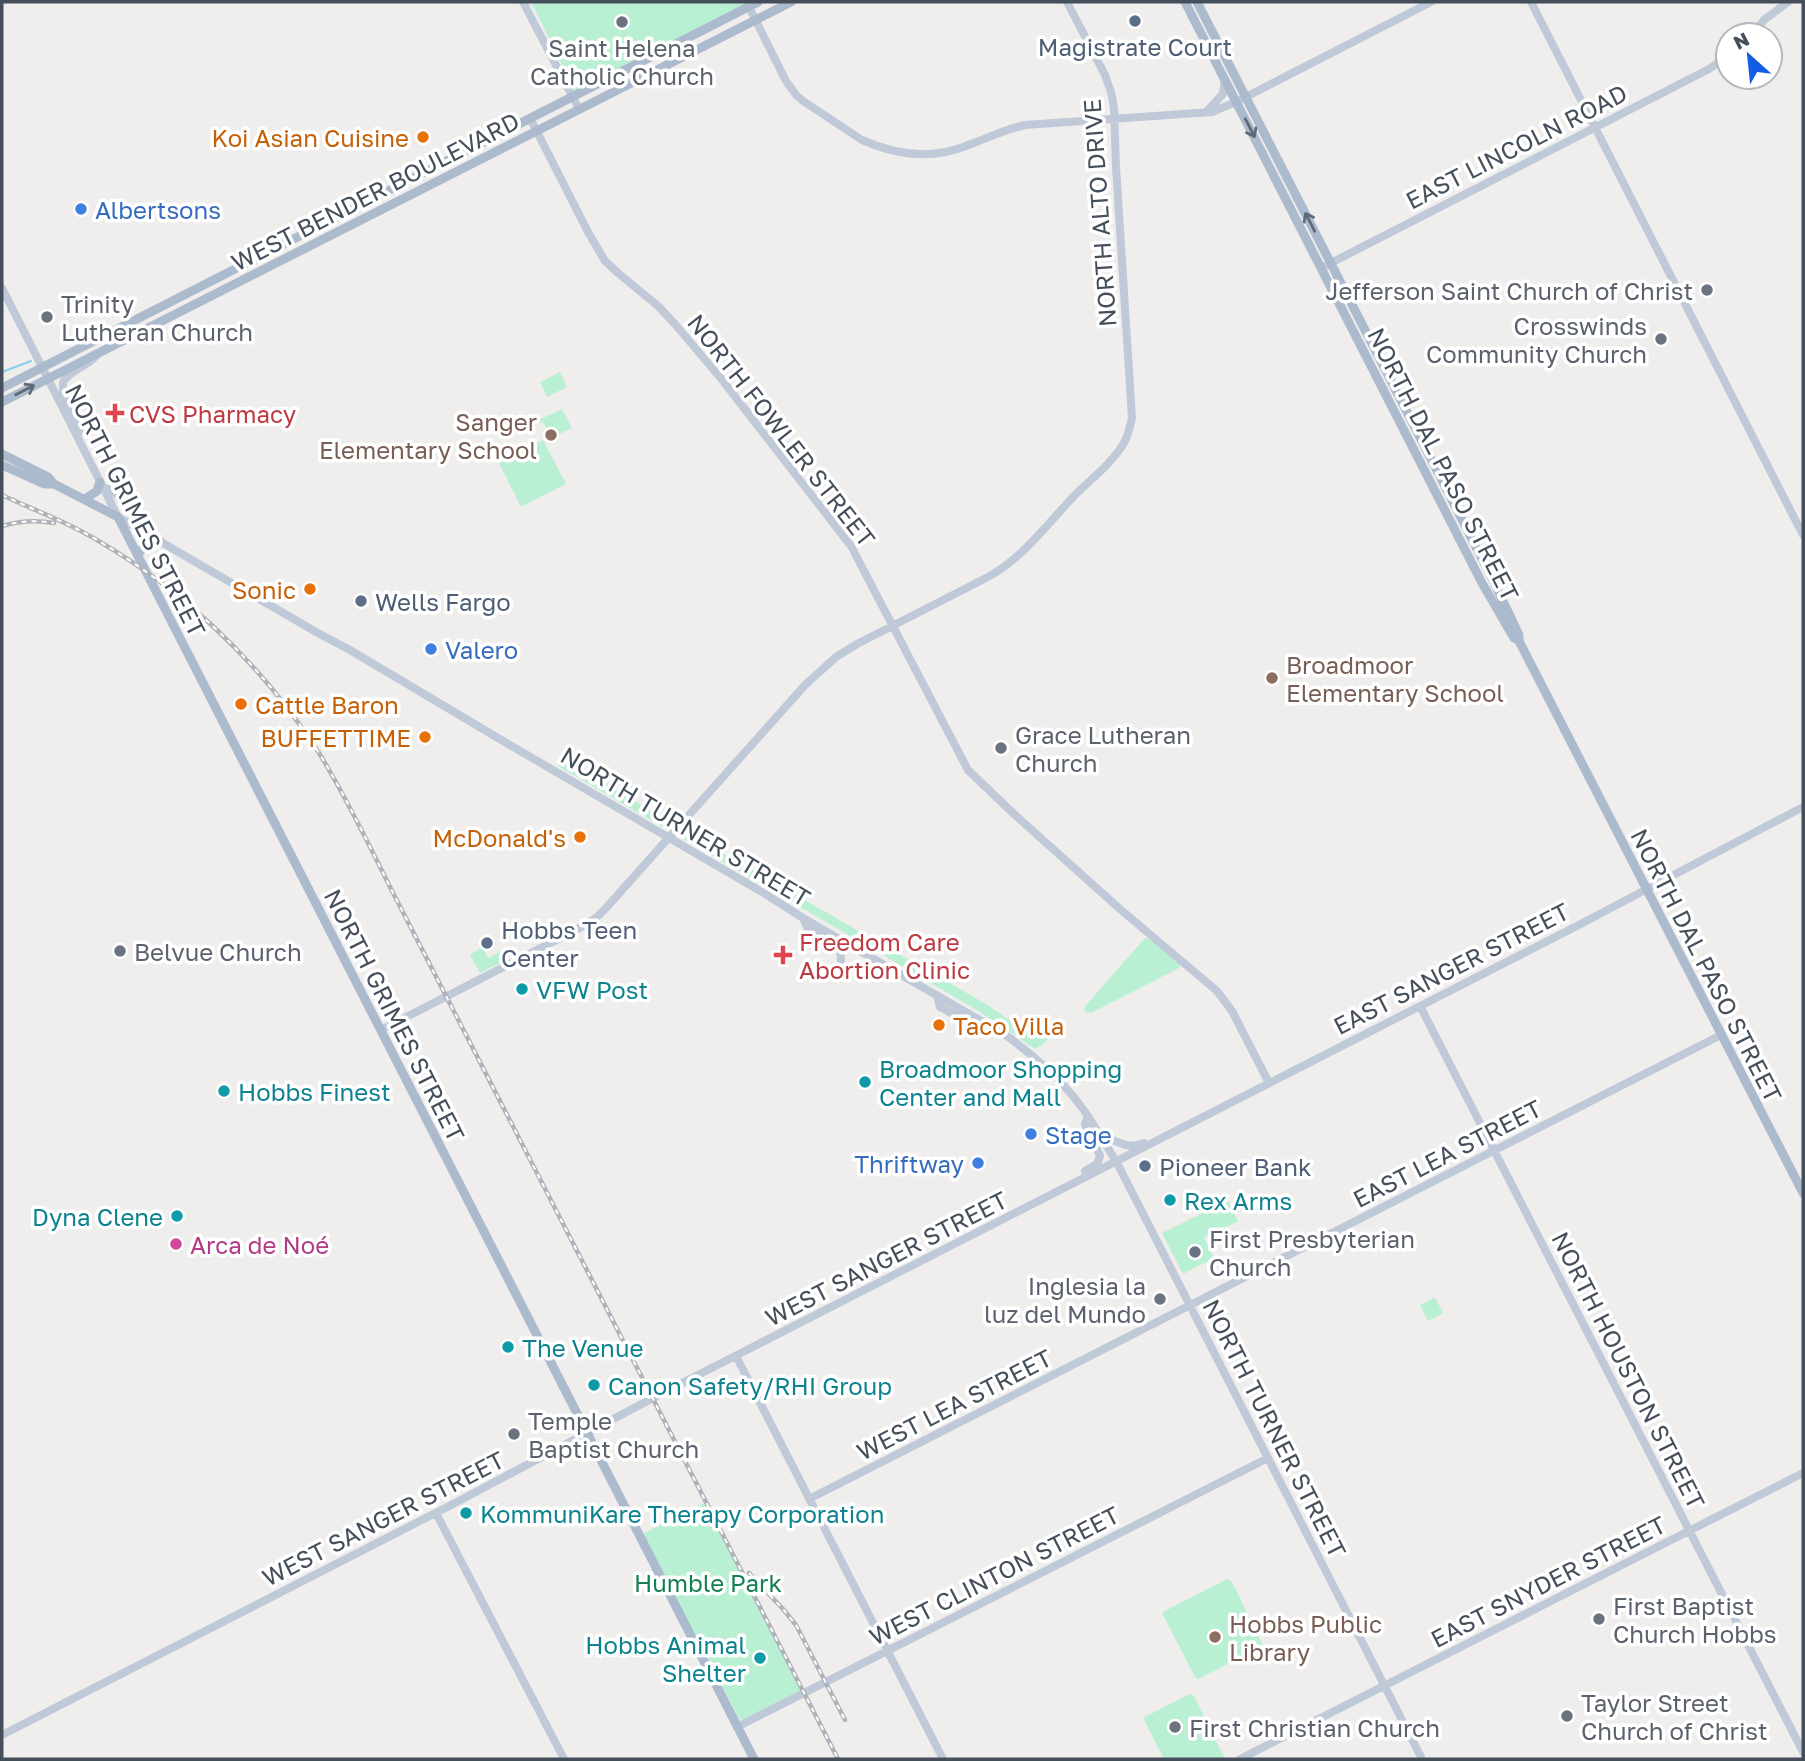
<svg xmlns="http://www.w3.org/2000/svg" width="1805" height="1761" font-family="'Golos Text',sans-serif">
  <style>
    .green { fill: #b9f0d3 }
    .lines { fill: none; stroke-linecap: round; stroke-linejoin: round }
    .stream { stroke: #85d0ee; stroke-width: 2 }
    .secondary { stroke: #bfc9d7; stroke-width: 8 }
    .primary { stroke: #acbacd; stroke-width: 9 }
    .rail-casing { stroke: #afb2b8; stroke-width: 4.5 }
    .rail { stroke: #fff; stroke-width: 2; stroke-dasharray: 5; stroke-linecap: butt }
    .oneway { stroke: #5f6a78 }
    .service-dot { fill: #5c6f8a; stroke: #fff; stroke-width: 2.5 }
    .worship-dot { fill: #6b7280; stroke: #fff; stroke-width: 2.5 }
    .food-dot { fill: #e8710a; stroke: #fff; stroke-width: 2.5 }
    .shop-dot { fill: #3f7fe0; stroke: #fff; stroke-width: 2.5 }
    .health-dot { fill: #e0444e; stroke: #fff; stroke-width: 2.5 }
    .education-dot { fill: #8d6e63; stroke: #fff; stroke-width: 2.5 }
    .culture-dot { fill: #0f9aa8; stroke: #fff; stroke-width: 2.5 }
    .hotel-dot { fill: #d1479c; stroke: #fff; stroke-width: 2.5 }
    .labels { text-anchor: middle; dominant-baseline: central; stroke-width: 7; stroke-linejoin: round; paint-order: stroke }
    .service-label { font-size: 24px; fill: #4e5e75; stroke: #fff; text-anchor: start }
    .worship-label { font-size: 24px; fill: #5b616d; stroke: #fff; text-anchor: start }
    .food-label { font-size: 24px; fill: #c56008; stroke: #fff; text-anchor: end }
    .street-label { font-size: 24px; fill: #454f5b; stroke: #fff }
    .shop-label { font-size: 24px; fill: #366cbe; stroke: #fff; text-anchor: start }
    .health-label { font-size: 24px; fill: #be3a42; stroke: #fff; text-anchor: start }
    .education-label { font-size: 24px; fill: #785e54; stroke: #fff; text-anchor: start }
    .culture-label { font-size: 24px; fill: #0d838f; stroke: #fff; text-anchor: start }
    .hotel-label { font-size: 24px; fill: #b23c85; stroke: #fff; text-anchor: start }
    .park-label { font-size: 24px; fill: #147f52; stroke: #fff }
  </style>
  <rect width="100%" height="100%" fill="#f0eded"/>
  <!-- green -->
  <path class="green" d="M 531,2 L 749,2 L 575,91 Z
    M 560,372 L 567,387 L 547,397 L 540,382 Z
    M 562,409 L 572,428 L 551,438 L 543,422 L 529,428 L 528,425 Z
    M 543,440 L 566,484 L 521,507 L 499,463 Z
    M 561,756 L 681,829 L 986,1004 L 1018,1026 L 1027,1017 L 1049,1038 L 1042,1045 L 1035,1049 L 977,1010 L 558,766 L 558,760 Z
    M 1145,938 L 1149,939 L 1180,963 L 1179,968 L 1091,1013 L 1086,1012 L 1084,1010 L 1086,1005 Z
    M 482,947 L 488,958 L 501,951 L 506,960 L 480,973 L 470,955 Z
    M 1227,1201 L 1229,1203 L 1238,1221 L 1204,1238 L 1214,1258 L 1183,1274 L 1162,1233 Z
    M 1435,1297 L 1443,1313 L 1428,1321 L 1420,1305 Z
    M 706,1502 L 803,1690 L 742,1721 L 738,1717 L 643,1534 Z
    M 1227,1579 L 1232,1582 L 1263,1646 L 1198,1679 L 1195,1677 L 1162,1613 L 1165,1611 Z
    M 1190,1694 L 1194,1696 L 1225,1759 L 1164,1759 L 1143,1718 Z"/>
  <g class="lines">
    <!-- stream -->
    <path class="stream" d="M 2,372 L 31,361"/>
    <!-- secondary -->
    <path class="secondary" d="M 523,2 L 579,109
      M 1531,2 L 1803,535
      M 749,7 L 786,81 L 796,95 L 803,101 L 862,140 C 894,154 929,160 963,147 C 984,140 1002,130 1025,125 L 1212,112 L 1236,102 L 1431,2
      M 1751,35 L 1764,20 L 1788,2
      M 1206,112 L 1223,94 L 1225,79
      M 530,118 L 588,232 L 605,261 L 618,273 L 658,306 L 675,324 L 723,381 L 851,546 L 968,770 L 1015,815 L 1120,909 L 1217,991 L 1232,1011 L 1269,1083
      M 1327,265 L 1709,69 L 1728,56
      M 2,288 L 118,517 L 316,632 L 350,650 L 498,738 L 762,892 L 803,918 L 1007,1036 C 1036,1058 1062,1080 1083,1109 C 1095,1126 1105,1144 1116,1161 L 1422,1759
      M 77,436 L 81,428 L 63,391 L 63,382 C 71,370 86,367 96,356
      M 103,487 L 114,492 L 146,530
      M 803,918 L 808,929 L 840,948 L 841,960
      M 937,995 L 940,1007 L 964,1020 L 966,1023
      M 1420,1006 L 1803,1752
      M 381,1030 L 574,931 L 596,918 L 606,908 L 805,685 L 836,657 L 857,644 L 988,577 C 1024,557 1047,524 1075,495 C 1091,479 1112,463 1124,443 C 1128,435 1130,427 1132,418 L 1116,167 L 1114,108 L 1111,92 L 1105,75 L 1067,2
      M 1101,1137 C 1119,1139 1124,1151 1144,1143
      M 1085,1171 L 1097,1164 L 1100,1156 L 1085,1124 L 1088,1116
      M 736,1356 L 943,1759
      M 809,1499 L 1721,1035
      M 436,1513 L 564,1759
      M 737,1727 L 1268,1458
      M 2,1735 L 455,1503 L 653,1398 L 962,1240 L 1573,928 L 1803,807
      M 1240,1759 L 1803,1473"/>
    <!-- primary -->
    <path class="primary" d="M 1185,2 L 1482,583 L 1514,638 L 1519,641
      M 1197,2 L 1492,578 L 1519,635 L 1519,641 L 1803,1193
      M 2,388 L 758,2
      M 2,402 L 791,2
      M 2,454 L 48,477 L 54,484
      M 2,465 L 44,484 L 54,484 L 118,517 L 754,1759
      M 85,499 L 97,491 L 100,482
      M 138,556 C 143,544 148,542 160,541"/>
    <!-- rail casing -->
    <g class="rail-casing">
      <path id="rail" d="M 2,495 C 27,507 54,517 79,530 C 176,582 260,661 319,753 C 345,795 367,841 389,885 L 838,1759
        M 2,526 C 18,521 37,520 54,523
        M 749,1573 L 783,1609 L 796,1625 L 845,1720"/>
    </g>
    <!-- rail -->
    <use href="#rail" class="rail"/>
  </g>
  <!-- one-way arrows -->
  <defs><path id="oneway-shaft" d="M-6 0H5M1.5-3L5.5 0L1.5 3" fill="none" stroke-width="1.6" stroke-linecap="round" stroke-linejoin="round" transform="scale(1.75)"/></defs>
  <g class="oneway">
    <use href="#oneway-shaft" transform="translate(1250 128) rotate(63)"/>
    <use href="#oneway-shaft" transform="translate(1310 222) rotate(-117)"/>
    <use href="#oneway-shaft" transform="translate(25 390) rotate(-27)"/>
  </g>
  <!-- markers -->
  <g class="service-dot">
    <circle cx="1135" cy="21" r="7"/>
    <circle cx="361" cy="601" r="7"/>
    <circle cx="487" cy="943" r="7"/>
    <circle cx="1145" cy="1166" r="7"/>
  </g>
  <g class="worship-dot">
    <circle cx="622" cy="22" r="7"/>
    <circle cx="1707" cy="290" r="7"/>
    <circle cx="47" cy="317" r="7"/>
    <circle cx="1661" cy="339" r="7"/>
    <circle cx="1001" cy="748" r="7"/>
    <circle cx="120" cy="951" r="7"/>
    <circle cx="1195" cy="1252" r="7"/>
    <circle cx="1160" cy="1299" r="7"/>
    <circle cx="514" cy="1434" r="7"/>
    <circle cx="1599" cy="1619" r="7"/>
    <circle cx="1567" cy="1716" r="7"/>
    <circle cx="1175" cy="1727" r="7"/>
  </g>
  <g class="food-dot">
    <circle cx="423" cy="137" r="7"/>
    <circle cx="310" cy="589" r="7"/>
    <circle cx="241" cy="704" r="7"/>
    <circle cx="425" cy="737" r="7"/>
    <circle cx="580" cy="837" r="7"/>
    <circle cx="939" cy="1025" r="7"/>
  </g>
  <g class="shop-dot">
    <circle cx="81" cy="209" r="7"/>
    <circle cx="431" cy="649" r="7"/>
    <circle cx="1031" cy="1134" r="7"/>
    <circle cx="978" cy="1163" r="7"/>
  </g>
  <g class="health-dot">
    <path d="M111.5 402.5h7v7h7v7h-7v7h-7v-7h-7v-7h7z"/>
    <path d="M779.5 944.5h7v7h7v7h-7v7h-7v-7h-7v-7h7z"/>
  </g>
  <g class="education-dot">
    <circle cx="551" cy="435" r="7"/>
    <circle cx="1272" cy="678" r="7"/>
    <circle cx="1215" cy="1637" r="7"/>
  </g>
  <g class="culture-dot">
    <circle cx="522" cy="989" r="7"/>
    <circle cx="865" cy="1082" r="7"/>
    <circle cx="224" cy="1091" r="7"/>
    <circle cx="1170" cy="1200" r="7"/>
    <circle cx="177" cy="1216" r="7"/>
    <circle cx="508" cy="1347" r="7"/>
    <circle cx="594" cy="1385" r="7"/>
    <circle cx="466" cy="1513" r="7"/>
    <circle cx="760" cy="1658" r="7"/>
  </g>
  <circle class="hotel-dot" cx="176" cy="1244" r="7"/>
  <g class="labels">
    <!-- service labels -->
    <g class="service-label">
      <text x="1135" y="46" text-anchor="middle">Magistrate Court</text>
      <text x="375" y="601">Wells Fargo</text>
      <text x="501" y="929">Hobbs Teen<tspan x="501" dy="28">Center</tspan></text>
      <text x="1159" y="1166">Pioneer Bank</text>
    </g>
    <!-- worship labels -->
    <g class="worship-label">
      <text x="622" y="47" text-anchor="middle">Saint Helena<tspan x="622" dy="28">Catholic Church</tspan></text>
      <text x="1693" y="290" text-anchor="end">Jefferson Saint Church of Christ</text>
      <text x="61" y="303">Trinity<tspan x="61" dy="28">Lutheran Church</tspan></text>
      <text x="1647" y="325" text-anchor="end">Crosswinds<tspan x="1647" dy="28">Community Church</tspan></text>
      <text x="1015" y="734">Grace Lutheran<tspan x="1015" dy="28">Church</tspan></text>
      <text x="134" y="951">Belvue Church</text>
      <text x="1209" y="1238">First Presbyterian<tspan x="1209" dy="28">Church</tspan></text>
      <text x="1146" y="1285" text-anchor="end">Inglesia la<tspan x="1146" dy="28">luz del Mundo</tspan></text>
      <text x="528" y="1420">Temple<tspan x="528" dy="28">Baptist Church</tspan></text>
      <text x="1613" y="1605">First Baptist<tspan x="1613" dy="28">Church Hobbs</tspan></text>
      <text x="1581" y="1702">Taylor Street<tspan x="1581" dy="28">Church of Christ</tspan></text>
      <text x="1189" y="1727">First Christian Church</text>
    </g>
    <!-- food labels -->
    <g class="food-label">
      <text x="409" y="137">Koi Asian Cuisine</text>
      <text x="296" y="589">Sonic</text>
      <text x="255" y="704" text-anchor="start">Cattle Baron</text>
      <text x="411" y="737">BUFFETTIME</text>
      <text x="566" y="837">McDonald's</text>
      <text x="953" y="1025" text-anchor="start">Taco Villa</text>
    </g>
    <!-- street labels -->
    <g class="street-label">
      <text transform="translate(1516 146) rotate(-27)">EAST LINCOLN ROAD</text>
      <text transform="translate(375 191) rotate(-27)">WEST BENDER BOULEVARD</text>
      <text transform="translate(1099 213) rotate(-94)">NORTH ALTO DRIVE</text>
      <text transform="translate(782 430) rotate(52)">NORTH FOWLER STREET</text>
      <text transform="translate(1444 464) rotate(63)">NORTH DAL PASO STREET</text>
      <text transform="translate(136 510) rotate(63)">NORTH GRIMES STREET</text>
      <text transform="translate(686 826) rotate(31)">NORTH TURNER STREET</text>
      <text transform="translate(1707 965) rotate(63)">NORTH DAL PASO STREET</text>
      <text transform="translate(1451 968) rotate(-27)">EAST SANGER STREET</text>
      <text transform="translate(395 1015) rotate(63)">NORTH GRIMES STREET</text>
      <text transform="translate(1447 1153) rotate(-27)">EAST LEA STREET</text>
      <text transform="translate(886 1258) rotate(-27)">WEST SANGER STREET</text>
      <text transform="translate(1629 1370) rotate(63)">NORTH HOUSTON STREET</text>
      <text transform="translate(954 1404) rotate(-27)">WEST LEA STREET</text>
      <text transform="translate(1275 1428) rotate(63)">NORTH TURNER STREET</text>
      <text transform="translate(383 1518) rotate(-27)">WEST SANGER STREET</text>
      <text transform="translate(994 1575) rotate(-27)">WEST CLINTON STREET</text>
      <text transform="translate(1548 1581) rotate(-27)">EAST SNYDER STREET</text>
    </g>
    <!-- shop labels -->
    <g class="shop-label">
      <text x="95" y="209">Albertsons</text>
      <text x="445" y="649">Valero</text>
      <text x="1045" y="1134">Stage</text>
      <text x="964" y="1163" text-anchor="end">Thriftway</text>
    </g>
    <!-- health labels -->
    <g class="health-label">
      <text x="129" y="413">CVS Pharmacy</text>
      <text x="799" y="941">Freedom Care<tspan x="799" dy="28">Abortion Clinic</tspan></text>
    </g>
    <!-- education labels -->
    <g class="education-label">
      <text x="537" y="421" text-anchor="end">Sanger<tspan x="537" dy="28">Elementary School</tspan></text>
      <text x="1286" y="664">Broadmoor<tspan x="1286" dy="28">Elementary School</tspan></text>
      <text x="1229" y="1623">Hobbs Public<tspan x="1229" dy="28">Library</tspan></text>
    </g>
    <!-- culture labels -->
    <g class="culture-label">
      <text x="536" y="989">VFW Post</text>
      <text x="879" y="1068">Broadmoor Shopping<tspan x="879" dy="28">Center and Mall</tspan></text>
      <text x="238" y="1091">Hobbs Finest</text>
      <text x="1184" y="1200">Rex Arms</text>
      <text x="163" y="1216" text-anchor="end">Dyna Clene</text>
      <text x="522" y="1347">The Venue</text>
      <text x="608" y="1385">Canon Safety/RHI Group</text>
      <text x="480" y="1513">KommuniKare Therapy Corporation</text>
      <text x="746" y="1644" text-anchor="end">Hobbs Animal<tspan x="746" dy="28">Shelter</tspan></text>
    </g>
    <!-- hotel labels -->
    <g class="hotel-label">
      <text x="190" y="1244">Arca de Noé</text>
    </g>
    <!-- park labels -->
    <g class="park-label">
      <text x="708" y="1582">Humble Park</text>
    </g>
  </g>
  <!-- border -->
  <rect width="1805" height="1761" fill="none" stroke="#454f5b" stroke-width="7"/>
  <!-- north arrow -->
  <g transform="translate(1749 56) rotate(333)"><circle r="33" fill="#ffffff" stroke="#b5b9bd" stroke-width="2"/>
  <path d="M0-5L12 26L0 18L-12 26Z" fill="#135de4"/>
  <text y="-10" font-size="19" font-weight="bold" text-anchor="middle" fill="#454f5b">N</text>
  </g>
</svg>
